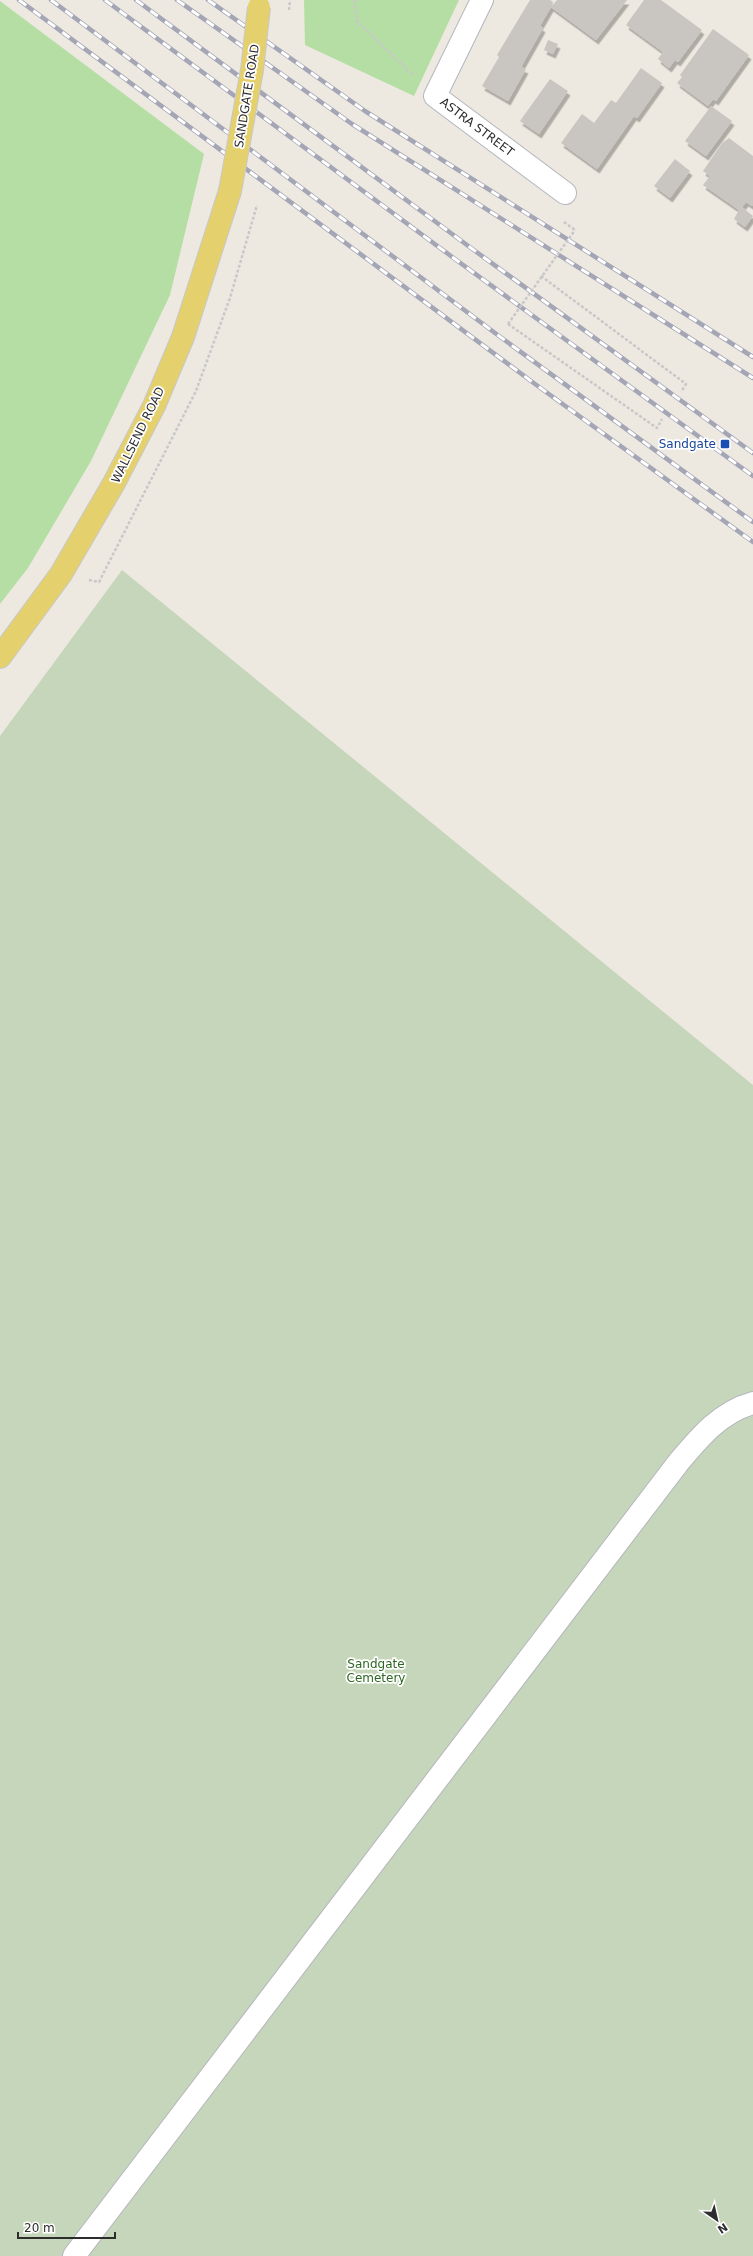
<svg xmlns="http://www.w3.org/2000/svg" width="753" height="2256" font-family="'DejaVu Sans',sans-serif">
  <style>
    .green { fill: #b4dea3 }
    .cemetery { fill: #c6d6ba }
    .building { fill: #c9c5c0; filter: url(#shadow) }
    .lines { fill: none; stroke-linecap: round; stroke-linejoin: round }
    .minor-casing { stroke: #b4b6bf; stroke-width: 24 }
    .major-casing { stroke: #c8c8c8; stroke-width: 24 }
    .path { stroke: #c8c8c8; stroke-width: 2.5; stroke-dasharray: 3 2; stroke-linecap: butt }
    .minor { stroke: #fff; stroke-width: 22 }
    .major { stroke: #e5d06e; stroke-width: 22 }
    .rail-casing { stroke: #a4a5b5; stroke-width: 4.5 }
    .rail { stroke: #fff; stroke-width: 3; stroke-dasharray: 9; stroke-linecap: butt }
    .major-bridge-casing { stroke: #c8c8c8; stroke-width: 24; stroke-linecap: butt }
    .path-bridge { stroke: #c8c8c8; stroke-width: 2.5; stroke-dasharray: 3 2; stroke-linecap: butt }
    .major-bridge { stroke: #e5d06e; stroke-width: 22 }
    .transit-dot { fill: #1a4fb4; stroke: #fff; stroke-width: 1.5 }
    .labels { text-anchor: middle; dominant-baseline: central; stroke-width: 3.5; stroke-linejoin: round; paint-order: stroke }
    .street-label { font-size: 12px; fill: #2d2d2d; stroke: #fff }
    .transit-label { font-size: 12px; fill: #164399; stroke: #fff; text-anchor: end }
    .park-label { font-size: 12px; fill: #2c6622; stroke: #fff }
  </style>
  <defs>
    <filter id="shadow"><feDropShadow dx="2.5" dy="4.5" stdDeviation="0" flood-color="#0004"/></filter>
  </defs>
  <rect width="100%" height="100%" fill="#ede9e1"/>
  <!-- green -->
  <path class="green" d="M 304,0 L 459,0 L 414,96 L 305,45 Z
    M 0,1 L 204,154 L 170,295 L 91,461 L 28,568 L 0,604 Z"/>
  <!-- cemetery -->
  <path class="cemetery" d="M 122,570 L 753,1085 L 753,2256 L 0,2256 L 0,736 Z"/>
  <!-- building -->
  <path class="building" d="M 530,0 L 550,0 L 553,2 L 552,6 L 557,0 L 627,0 L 596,40 L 551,7 L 540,26 L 543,28 L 521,67 L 526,69 L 508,101 L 482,86 L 499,57 L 497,55 Z
    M 644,0 L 661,0 L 702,30 L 678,62 L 675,60 L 669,68 L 658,59 L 663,52 L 626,25 Z
    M 713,29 L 749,55 L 716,101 L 713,99 L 708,106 L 677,83 L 682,77 L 680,75 Z
    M 548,40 L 558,44 L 553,54 L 544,50 Z
    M 641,68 L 662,83 L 637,118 L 634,116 L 597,169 L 561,143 L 582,114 L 594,123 L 611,100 L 616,103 Z
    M 550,79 L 568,91 L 539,134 L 520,121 Z
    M 711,106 L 732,121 L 706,156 L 685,141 Z
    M 729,138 L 753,156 L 753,204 L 752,206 L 746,202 L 742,207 L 753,216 L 745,227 L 734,219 L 739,210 L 703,185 L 710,176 L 703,171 L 722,143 Z
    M 675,159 L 690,171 L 670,198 L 654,186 Z"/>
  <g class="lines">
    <!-- minor casing -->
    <g class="minor-casing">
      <path id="minor" d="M 482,0 L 435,96 L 565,193
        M 74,2256 L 678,1463 C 699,1438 720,1412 753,1403"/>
    </g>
    <!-- major casing -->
    <g class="major-casing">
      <path id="major" d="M 0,657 L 61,574 L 114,483 L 154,406 L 183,337 L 230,191"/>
    </g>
    <!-- path -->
    <path class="path" d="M 354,0 L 357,21 L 413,75
      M 289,10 L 290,0
      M 564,222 L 575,230
      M 541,276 L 686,384 L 681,392
      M 508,324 L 657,428 L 662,419
      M 89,580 L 99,582 L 196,391 L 230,298 L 257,205"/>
    <!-- minor -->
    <use href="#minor" class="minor"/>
    <!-- major -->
    <use href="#major" class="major"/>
    <!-- rail casing -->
    <g class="rail-casing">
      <path id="rail" d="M 19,0 L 535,384 L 753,542
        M 51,0 L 499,336 L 753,522
        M 105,0 L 459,262 L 753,476
        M 136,0 L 471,248 L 753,453
        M 177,0 L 352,124 L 753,378
        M 208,0 L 365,111 L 753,357"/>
    </g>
    <!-- rail -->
    <use href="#rail" class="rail"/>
    <!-- major-bridge casing -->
    <g class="major-bridge-casing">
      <path id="major-bridge" d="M 230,191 L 252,70 L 259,7"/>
    </g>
    <!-- path-bridge -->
    <path class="path-bridge" d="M 508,324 L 575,230"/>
    <!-- major-bridge -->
    <use href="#major-bridge" class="major-bridge"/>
  </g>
  <!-- markers -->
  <rect class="transit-dot" x="720" y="439" width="10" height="10" rx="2"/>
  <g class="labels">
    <!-- street labels -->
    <g class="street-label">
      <text transform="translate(247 96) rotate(-81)">SANDGATE ROAD</text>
      <text transform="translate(477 127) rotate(37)">ASTRA STREET</text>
      <text transform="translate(138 435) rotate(-64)">WALLSEND ROAD</text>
    </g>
    <!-- transit labels -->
    <g class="transit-label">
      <text x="716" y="444">Sandgate</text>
    </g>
    <!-- park labels -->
    <g class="park-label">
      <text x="376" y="1664">Sandgate<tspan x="376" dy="14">Cemetery</tspan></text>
    </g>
  </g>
  <!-- north arrow -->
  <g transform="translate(717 2220) rotate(146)" stroke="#ffffff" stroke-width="3" paint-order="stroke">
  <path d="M0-3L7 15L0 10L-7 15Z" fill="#2d2d2d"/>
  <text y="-6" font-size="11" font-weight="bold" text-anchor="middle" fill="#2d2d2d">N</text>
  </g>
  <!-- scale -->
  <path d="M18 2232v6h97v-6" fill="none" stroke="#2d2d2d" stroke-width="2"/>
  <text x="24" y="2232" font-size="12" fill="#2d2d2d" stroke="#ffffff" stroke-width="3" paint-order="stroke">20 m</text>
</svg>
